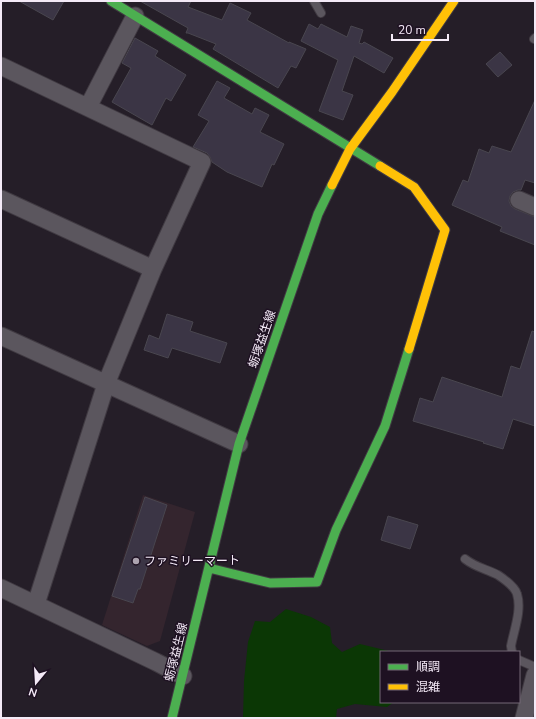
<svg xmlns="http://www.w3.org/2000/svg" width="536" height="719" font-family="'Nunito Sans','Noto Sans JP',sans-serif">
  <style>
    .commercial { fill: #34252e }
    .green { fill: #0b3705 }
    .building { fill: #3b3545; stroke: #49464f }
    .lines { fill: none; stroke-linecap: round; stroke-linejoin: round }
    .lane-casing { stroke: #403a42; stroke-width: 10 }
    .street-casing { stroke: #403a42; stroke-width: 19 }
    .fast-casing { stroke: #403a42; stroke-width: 11 }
    .slow-casing { stroke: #403a42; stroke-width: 11 }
    .lane { stroke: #5b565e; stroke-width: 8 }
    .street { stroke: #5b565e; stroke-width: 17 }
    .fast { stroke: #4caf50; stroke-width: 9 }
    .slow { stroke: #ffc107; stroke-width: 9 }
    .poi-dot { fill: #aca3af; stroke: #1e1122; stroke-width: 1.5 }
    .labels { text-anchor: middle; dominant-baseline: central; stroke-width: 3; stroke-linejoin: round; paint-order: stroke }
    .street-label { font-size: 12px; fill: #f4eaf7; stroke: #1e1122 }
    .poi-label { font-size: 12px; fill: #f4eaf7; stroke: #1e1122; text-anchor: start }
  </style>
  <rect width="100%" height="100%" fill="#251e28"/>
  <!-- commercial -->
  <path class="commercial" d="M 143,495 L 195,512 L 160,641 L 147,646 L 102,625 Z"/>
  <!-- green -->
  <path class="green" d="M 286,609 L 311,617 L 330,627 L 332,643 L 342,652 L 360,644 L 393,652 L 381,652 L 381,702 L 394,702 L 387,707 L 355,704 L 337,709 L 336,718 L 243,718 L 244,681 L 248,642 L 255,621 L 270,622 Z"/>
  <!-- building -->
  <path class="building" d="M 19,1 L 64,1 L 53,20 Z
    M 140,1 L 191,1 L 188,7 L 222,20 L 230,3 L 251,13 L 247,20 L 289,43 L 289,42 L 306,49 L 296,68 L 291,66 L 278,88 L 213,49 L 216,44 L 188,33 L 186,33 L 188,28 Z
    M 309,24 L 318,29 L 321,24 L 347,37 L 351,26 L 363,30 L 359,43 L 362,44 L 364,42 L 393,58 L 384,73 L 354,56 L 342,91 L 353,95 L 343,120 L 319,111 L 338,60 L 301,41 Z
    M 135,38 L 158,51 L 155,56 L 186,75 L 171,101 L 166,98 L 152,125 L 112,102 L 131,68 L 122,63 Z
    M 500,52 L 512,65 L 498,77 L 486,64 Z
    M 217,81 L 230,88 L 224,98 L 252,114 L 255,108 L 269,115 L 260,132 L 284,144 L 274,165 L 272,164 L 262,187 L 227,172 L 212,162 L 210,157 L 207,153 L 193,147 L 209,121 L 198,115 Z
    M 535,100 L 535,183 L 525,180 L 521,190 L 518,190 L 513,192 L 510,196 L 509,201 L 511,206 L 515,209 L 535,217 L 535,245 L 500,231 L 502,227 L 452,205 L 463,180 L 468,182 L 479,149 L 489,153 L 492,146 L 511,152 Z
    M 167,314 L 193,322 L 190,331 L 227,343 L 220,363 L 172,348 L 168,358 L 144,350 L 149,335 L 159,339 Z
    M 532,331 L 535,332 L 535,426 L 513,419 L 503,449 L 483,443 L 484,442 L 413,421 L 420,398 L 433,402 L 442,377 L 502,397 L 511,366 L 520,369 Z
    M 145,497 L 167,505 L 140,589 L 138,589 L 133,603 L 112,596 Z
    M 388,516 L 418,525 L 410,549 L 381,540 Z"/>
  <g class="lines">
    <!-- lane casing -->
    <g class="lane-casing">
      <path id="lane" d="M 314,1 L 321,13
        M 534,39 L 535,38
        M 465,559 C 475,567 486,569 498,575 C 504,579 515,587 517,594 C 522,610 514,630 511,646 L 512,652
        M 519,660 L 535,667"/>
    </g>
    <!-- street casing -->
    <g class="street-casing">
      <path id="street" d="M 1,66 L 202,162 L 153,269 L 106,384 L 36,604
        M 88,107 L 135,16
        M 1,199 L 153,269
        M 519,200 L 535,207
        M 1,336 L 239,444
        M 1,588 L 156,662 L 183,676
        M 524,718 L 535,675"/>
    </g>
    <!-- fast casing -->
    <g class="fast-casing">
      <path id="fast" d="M 111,1 L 380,166
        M 209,568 L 270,583 L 317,582 L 336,530 L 385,426 L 409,349
        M 172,718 L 239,444 L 318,214 L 332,185"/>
    </g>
    <!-- slow casing -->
    <g class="slow-casing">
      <path id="slow" d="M 380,166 L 414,187 L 445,230 L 409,349
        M 332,185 L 350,149 L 392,92 L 454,1"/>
    </g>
    <!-- lane -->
    <use href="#lane" class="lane"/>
    <!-- street -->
    <use href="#street" class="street"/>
    <!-- fast -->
    <use href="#fast" class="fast"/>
    <!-- slow -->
    <use href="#slow" class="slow"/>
  </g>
  <!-- markers -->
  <circle class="poi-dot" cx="136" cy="561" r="4"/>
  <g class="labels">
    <!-- street labels -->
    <g class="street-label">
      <text transform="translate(262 339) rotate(-71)">蛎塚益生線</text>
      <text transform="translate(176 652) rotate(-76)">蛎塚益生線</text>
    </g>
    <!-- poi labels -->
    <g class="poi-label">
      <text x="144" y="561">ファミリーマート</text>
    </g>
  </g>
  <!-- border -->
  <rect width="536" height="719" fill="none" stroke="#f4eaf7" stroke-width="4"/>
  <!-- legend -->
  <rect x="380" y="651" width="140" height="52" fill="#1e1122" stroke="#746877"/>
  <rect x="388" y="664" width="20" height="6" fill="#4caf50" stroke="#746877"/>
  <text x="416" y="671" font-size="12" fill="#f4eaf7">順調</text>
  <rect x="388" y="684" width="20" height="6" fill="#ffc107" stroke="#746877"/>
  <text x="416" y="691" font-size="12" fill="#f4eaf7">混雑</text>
  <!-- north arrow -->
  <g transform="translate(36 683) rotate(198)" stroke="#1e1122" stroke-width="3" paint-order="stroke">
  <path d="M0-3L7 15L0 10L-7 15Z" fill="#f4eaf7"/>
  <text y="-6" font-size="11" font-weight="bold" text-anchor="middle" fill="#f4eaf7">N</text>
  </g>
  <!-- scale -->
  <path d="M392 34v6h56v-6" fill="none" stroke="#f4eaf7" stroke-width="2"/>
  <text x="398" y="34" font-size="12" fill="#f4eaf7" stroke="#1e1122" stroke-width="3" paint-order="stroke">20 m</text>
</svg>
